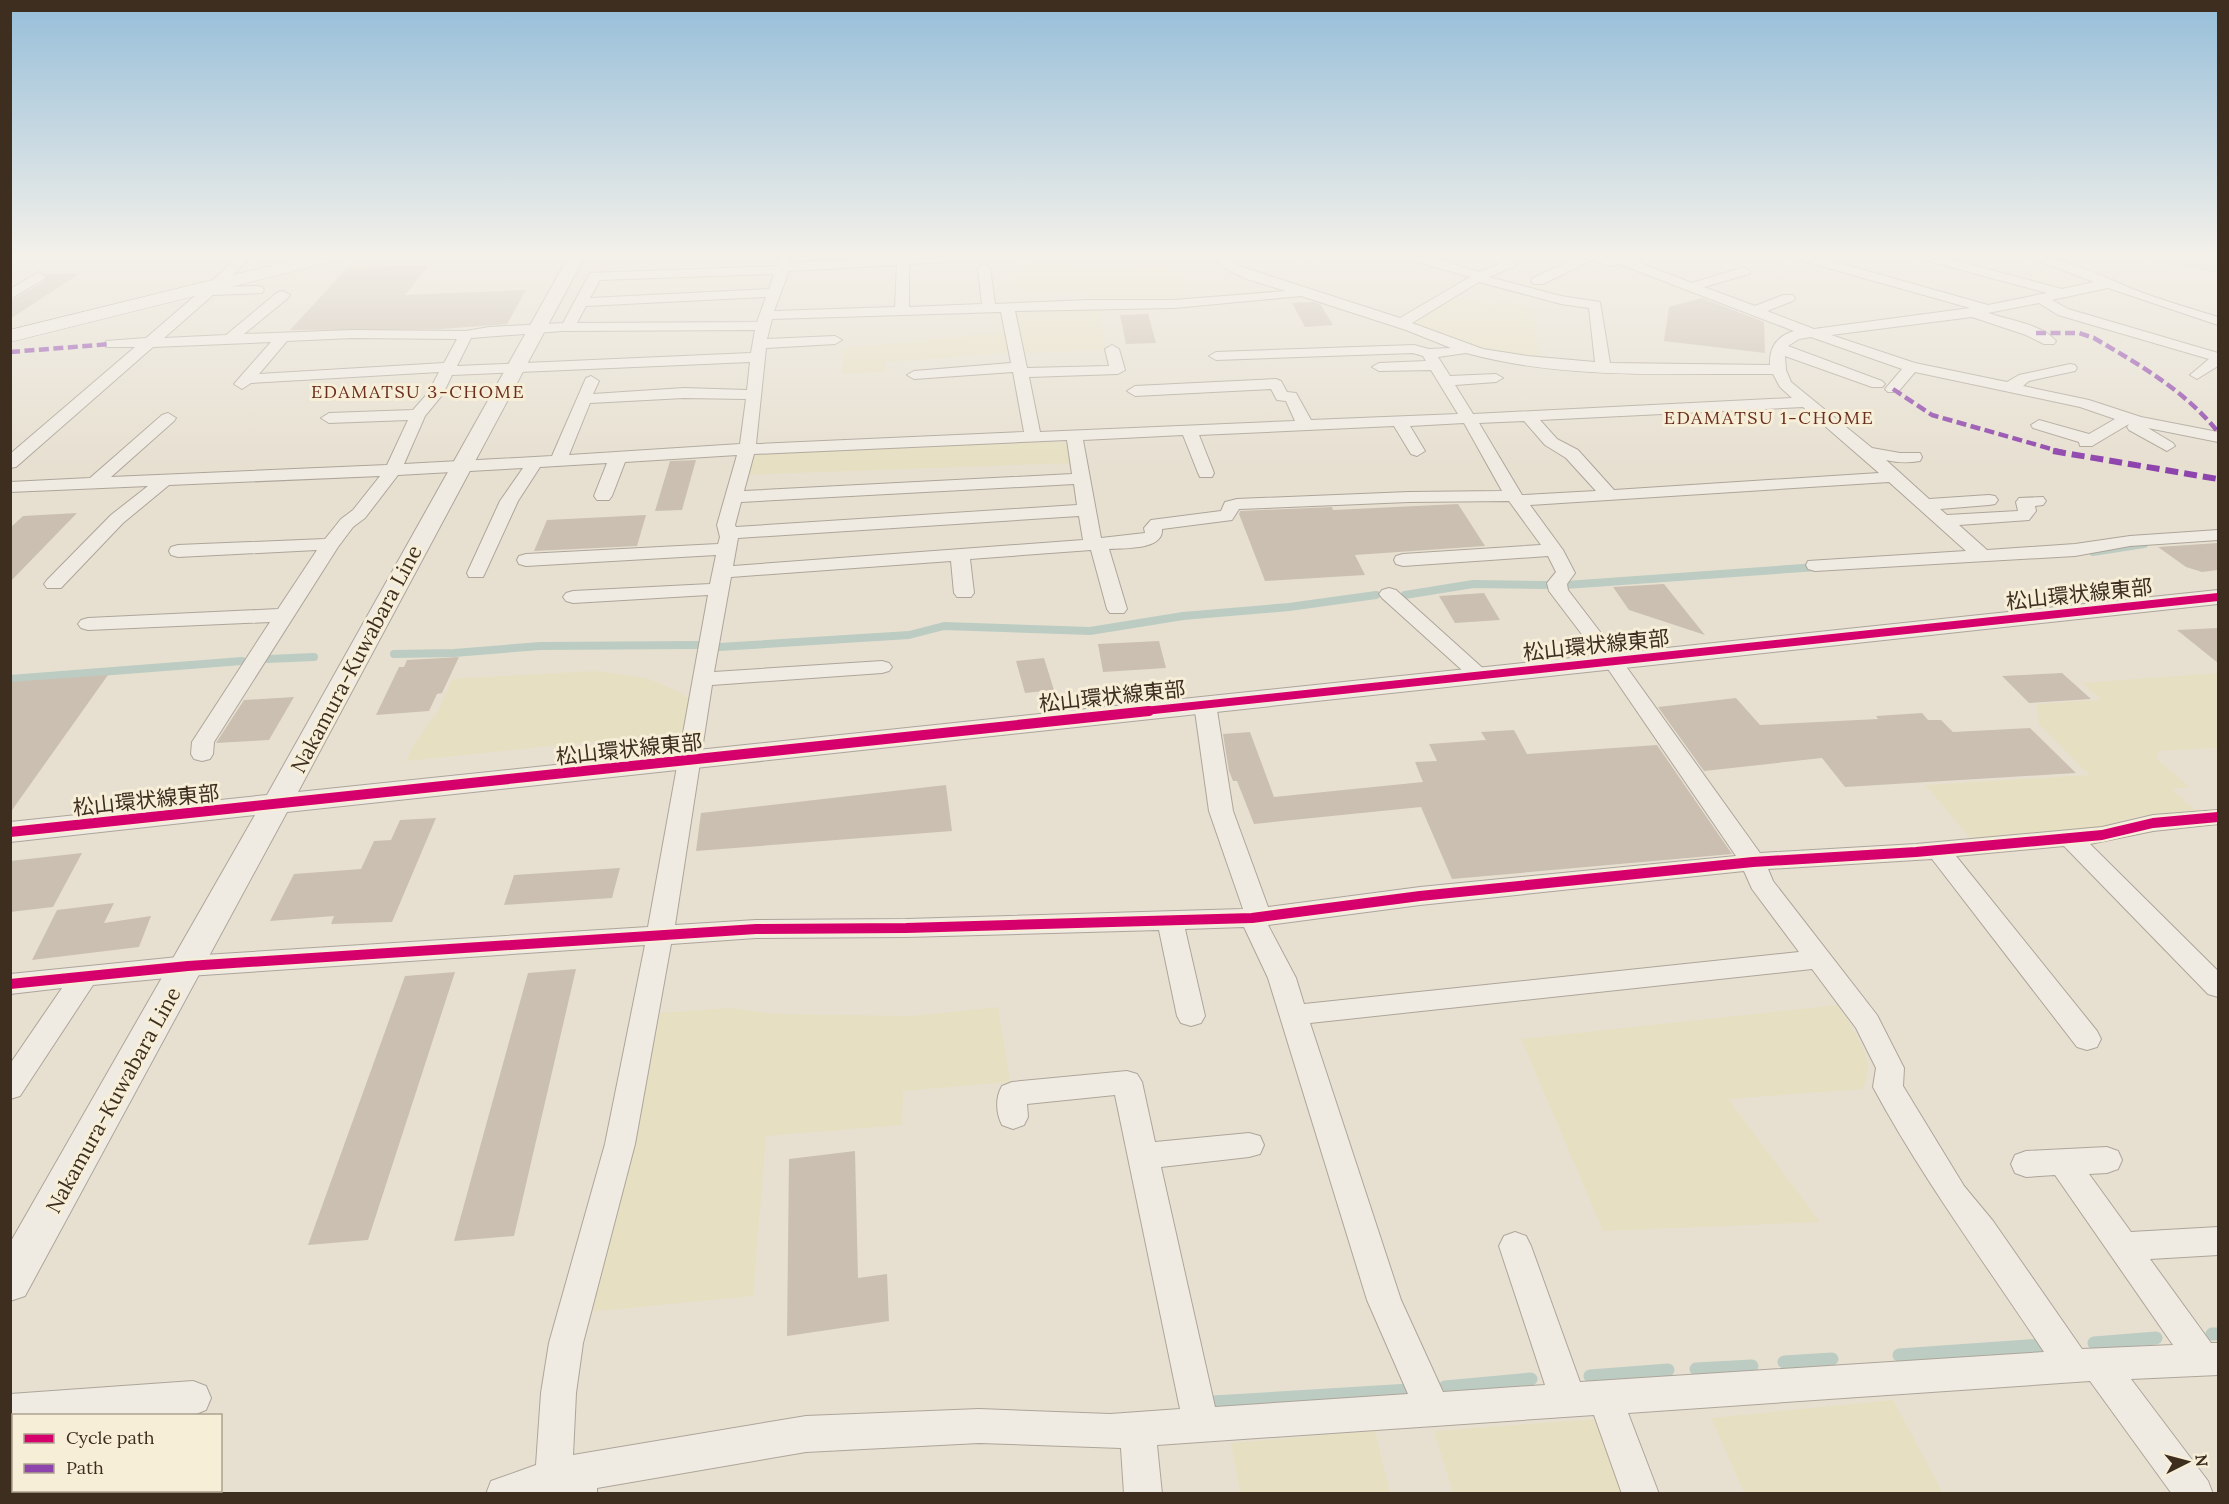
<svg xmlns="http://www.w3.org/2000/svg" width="2229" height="1504" font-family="Lora,'Noto Sans JP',serif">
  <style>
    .farmland { fill: #e6dfc2 }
    .water { fill: #bcccc2 }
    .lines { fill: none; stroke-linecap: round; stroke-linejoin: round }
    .stream-far1 { stroke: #bcccc2; stroke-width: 8 }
    .stream { stroke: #bcccc2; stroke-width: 13 }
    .building { fill: #cbbfb2 }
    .minor-casing { stroke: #ada599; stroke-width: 2 }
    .tertiary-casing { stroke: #ada599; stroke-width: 2 }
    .secondary-casing { stroke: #9c958a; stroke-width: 1 }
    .minor { fill: #efebe3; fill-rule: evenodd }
    .tertiary { fill: #efebe3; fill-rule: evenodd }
    .secondary { fill: #efebe3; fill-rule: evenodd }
    .quiet-far1 { stroke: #8e44ad; stroke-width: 4.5; stroke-dasharray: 10 4.5; stroke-linecap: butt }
    .quiet { stroke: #8e44ad; stroke-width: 6; stroke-dasharray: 13 6; stroke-linecap: butt }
    .cycleway-far1-casing { stroke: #f7eed8; stroke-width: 10 }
    .cycleway-casing { stroke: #f7eed8; stroke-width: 14 }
    .cycleway-far1 { stroke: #d6006c; stroke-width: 8 }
    .cycleway { stroke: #d6006c; stroke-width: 10 }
    .labels { text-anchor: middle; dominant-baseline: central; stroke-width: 6; stroke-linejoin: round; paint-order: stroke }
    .far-neighbourhood-label { font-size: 18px; letter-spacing: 1.5px; fill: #6b2e1e; stroke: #f7eed8 }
    .street-label { font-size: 21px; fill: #3d2e20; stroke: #f7eed8 }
  </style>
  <rect width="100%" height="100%" fill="#e7e0d1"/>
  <!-- farmland -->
  <path class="farmland" d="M 1068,254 L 1070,270 L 1176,267 L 1191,301 L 1095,303 L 1085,293 L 1019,293 L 1014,256 Z
    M 1451,298 L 1495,305 L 1502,301 L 1533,308 L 1539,358 L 1478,350 L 1412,324 L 1412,321 Z
    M 1099,307 L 1106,350 L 1022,353 L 1012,310 Z
    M 1006,332 L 1010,353 L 886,362 L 885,372 L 842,374 L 844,348 Z
    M 1048,441 L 1066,443 L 1070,463 L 745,475 L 749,457 L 762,453 Z
    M 595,671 L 646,678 L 680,692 L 692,701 L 685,732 L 406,761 L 414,744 L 438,711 L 452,679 Z
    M 2218,673 L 2218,750 L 2215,748 L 2159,751 L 2156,758 L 2189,787 L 2172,789 L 2195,810 L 2135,817 L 2096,828 L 1972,840 L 1925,785 L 2089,775 L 2039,724 L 2037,704 L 2101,700 L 2082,683 Z
    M 1837,1005 L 1847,1019 L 1864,1050 L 1868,1064 L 1867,1076 L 1863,1089 L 1728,1099 L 1820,1222 L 1603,1231 L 1521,1039 Z
    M 998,1007 L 1010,1082 L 903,1091 L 902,1125 L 766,1136 L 753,1296 L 587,1312 L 657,1013 L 729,1008 L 775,1014 L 911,1016 Z
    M 1893,1400 L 1943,1493 L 1744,1493 L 1711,1418 Z
    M 1596,1419 L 1622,1493 L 1453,1493 L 1434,1431 Z
    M 1375,1431 L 1390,1493 L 1240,1493 L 1231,1443 Z"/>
  <!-- water -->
  <path class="water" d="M 2134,254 C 2156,254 2185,270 2203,254 L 2218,254 L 2218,273 L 2158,262 Z"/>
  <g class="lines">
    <!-- stream-far1 -->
    <path class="stream-far1" d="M 2093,552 L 2144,544
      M 1566,585 L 1817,567
      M 1405,595 L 1473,584 L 1545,585
      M 719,647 L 909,635 L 944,626 L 1090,631 L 1183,616 L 1289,607 L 1376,595
      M 394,654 L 454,653 L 540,646 L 697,645
      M 268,659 L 314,657
      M 10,679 L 242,661"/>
    <!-- stream -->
    <path class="stream" d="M 2212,1334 L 2218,1334
      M 2094,1343 L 2156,1338
      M 1899,1355 L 2043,1345
      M 1784,1362 L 1832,1359
      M 1696,1369 L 1752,1366
      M 1590,1376 L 1668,1370
      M 1445,1387 L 1531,1379
      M 1213,1402 L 1410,1390"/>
  </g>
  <!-- building -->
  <path class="building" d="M 429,265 L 405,295 L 526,290 L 507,324 L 441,329 L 290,330 L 347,268 Z
    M 47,274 L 79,274 L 10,319 L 10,301 L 45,281 Z
    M 1702,298 L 1764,322 L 1765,353 L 1664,341 L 1669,307 Z
    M 1313,302 L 1320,304 L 1333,325 L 1305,327 L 1292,303 Z
    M 1148,314 L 1156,343 L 1126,344 L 1120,315 Z
    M 696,460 L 682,510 L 655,511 L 670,461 Z
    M 1458,504 L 1485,546 L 1355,555 L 1365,575 L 1265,581 L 1239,514 L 1240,511 L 1332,507 L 1333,510 Z
    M 77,513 L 10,582 L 10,528 L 23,516 Z
    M 646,515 L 637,546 L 534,551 L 547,520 Z
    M 2218,543 L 2218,570 L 2202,572 L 2186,567 L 2158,547 Z
    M 1664,584 L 1705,635 L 1629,610 L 1613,587 Z
    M 1484,593 L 1500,620 L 1455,623 L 1439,596 Z
    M 2218,628 L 2218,663 L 2177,630 Z
    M 1159,641 L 1166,668 L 1103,672 L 1098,644 Z
    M 459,657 L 442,693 L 437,694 L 429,711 L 376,715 L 399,667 L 404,667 L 407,660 Z
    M 1044,658 L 1054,690 L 1025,693 L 1016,661 Z
    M 2062,673 L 2091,699 L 2029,703 L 2002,676 Z
    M 108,675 L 10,813 L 10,682 Z
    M 294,697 L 269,740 L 216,743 L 244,700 Z
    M 1736,698 L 1760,725 L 1878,719 L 1876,716 L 1922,713 L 1928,720 L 1941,720 L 1953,732 L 2030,728 L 2076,773 L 1845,787 L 1822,758 L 1704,771 L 1658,707 Z
    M 1514,730 L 1527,754 L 1657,745 L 1732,854 L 1452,879 L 1421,807 L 1254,824 L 1237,781 L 1233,781 L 1229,771 L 1223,734 L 1250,732 L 1274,797 L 1423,782 L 1415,762 L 1437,761 L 1429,744 L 1486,740 L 1481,732 Z
    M 946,785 L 952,831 L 696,851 L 701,813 Z
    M 436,818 L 392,922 L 331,924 L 334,916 L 270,921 L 294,874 L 361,869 L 374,841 L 391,840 L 400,820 Z
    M 82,853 L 53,907 L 10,912 L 10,861 Z
    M 620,868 L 612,898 L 504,905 L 514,875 Z
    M 114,903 L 104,923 L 151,916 L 139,947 L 32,960 L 57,910 Z
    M 576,969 L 514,1236 L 454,1241 L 528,973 Z
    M 455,972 L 368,1240 L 308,1245 L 405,976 Z
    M 855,1151 L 858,1278 L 887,1274 L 889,1321 L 787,1336 L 789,1159 Z"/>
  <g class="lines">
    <!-- minor casing -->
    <g class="minor-casing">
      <path id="minor" d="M 240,254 L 253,254 L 222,287 L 257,286 L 262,287 L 264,290 L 262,293 L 213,295 L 164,338 L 226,335 L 278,292 L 283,291 L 290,295 L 288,298 L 244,334 L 352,330 L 466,331 L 489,327 L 563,323 L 590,273 L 777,266 L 779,254 L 791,254 L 790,263 L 951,254 L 1030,254 L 1024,258 L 909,264 L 909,307 L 982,304 L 978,268 L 984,264 L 990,268 L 995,304 L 1089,300 L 1174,300 L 1286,291 C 1266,284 1221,276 1214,254 L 1226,254 L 1228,258 L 1239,266 L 1400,318 L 1470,277 L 1399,257 L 1397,254 L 1418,254 L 1480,272 L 1499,264 L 1491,259 L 1493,256 L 1513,254 L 1508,258 L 1517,263 L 1515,266 L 1489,277 L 1561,296 L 1600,302 L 1610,363 L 1770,365 C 1769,348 1777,336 1794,331 L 1619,264 L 1610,266 L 1592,260 L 1543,284 L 1533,284 L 1531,281 L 1533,278 L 1585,254 L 1598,254 L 1611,258 L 1626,254 L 1645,254 L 1632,260 L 1692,283 L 1744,267 L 1750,271 L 1749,274 L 1704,287 L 1755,306 L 1783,295 L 1793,295 L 1795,298 L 1793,301 L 1767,311 L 1814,329 L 1970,308 L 1789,257 L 1787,254 L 1807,254 L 1988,305 L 2047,293 L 1913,257 L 1911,254 L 1932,254 L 2062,289 L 2094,282 L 2020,254 C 2063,254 2103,278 2143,293 C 2168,302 2193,309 2218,317 L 2218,325 L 2108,288 L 2052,300 L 2068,309 L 2218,353 L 2218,366 L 2197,379 L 2190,375 L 2209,359 L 2058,315 L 2039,303 L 1988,313 C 2009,320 2041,324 2056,341 L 2054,344 L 2044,344 L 2026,335 L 1972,317 L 1831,335 L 1915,363 L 2007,382 L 2019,375 L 2070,364 L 2075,365 L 2077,368 L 2075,371 L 2029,381 L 2023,386 L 2089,400 L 2141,417 L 2218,432 L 2218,442 L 2148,428 L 2173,443 L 2175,446 L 2167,451 L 2129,430 L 2127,427 L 2129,424 L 2092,446 L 2080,446 L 2079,442 L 2033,428 L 2031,425 L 2039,420 L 2089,434 L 2115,419 L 2080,407 L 1915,372 L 1898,392 L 1888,392 L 1885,389 L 1902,369 L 1811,337 L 1799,339 L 1788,346 L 1882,381 L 1885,384 L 1882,387 L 1872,387 L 1785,356 L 1786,370 L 1791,382 L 1872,448 L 1900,453 L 1920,453 L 1922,457 L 1920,461 C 1908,463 1898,463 1886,460 L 1929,499 L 1989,495 L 1995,496 L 1998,500 L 1995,504 L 1989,505 L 1940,509 L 1947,515 L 2018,511 L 2016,502 L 2019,498 L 2043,497 L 2046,501 L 2043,505 L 2035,506 L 2036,511 L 2029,520 L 1959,525 L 1987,550 L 2075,544 L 2130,536 L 2218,530 L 2218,540 L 2130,546 L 2075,556 L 1815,571 L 1808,569 L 1806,565 L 1808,561 L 1966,551 L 1889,482 L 1530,505 L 1563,550 L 1575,573 L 1567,584 L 1568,590 L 1620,658 L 1760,853 L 1916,844 L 2102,827 L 2153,815 L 2218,810 L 2218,824 L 2153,831 L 2090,844 L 2218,971 L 2218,997 L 2208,994 L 2064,846 L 1956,856 L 2097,1031 L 2101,1039 L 2097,1047 L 2087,1050 L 2077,1047 L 1932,859 L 1768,869 L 1773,881 L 1877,1015 L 1904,1068 L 1903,1086 L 1964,1186 L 1993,1221 L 2082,1349 L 2173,1345 L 2055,1175 L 2026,1177 L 2015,1173 L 2011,1164 L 2015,1155 L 2026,1151 L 2107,1147 L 2118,1151 L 2122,1160 L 2118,1169 L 2107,1173 L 2089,1174 L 2131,1232 L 2218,1227 L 2218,1255 L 2150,1259 L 2211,1343 L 2218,1343 L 2218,1375 L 2131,1379 L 2208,1481 L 2213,1494 L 2172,1494 L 2090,1381 L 1628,1413 L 1659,1494 L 1622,1494 L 1594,1415 L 1157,1445 L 1162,1494 L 1124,1494 L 1121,1448 L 979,1443 L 806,1452 L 597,1488 L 597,1494 L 486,1494 L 491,1481 L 536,1465 L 541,1393 L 549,1343 L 605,1144 L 645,945 L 188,976 L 93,985 L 20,1096 L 10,1099 L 10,1064 L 62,988 L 10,994 L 10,974 L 188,956 L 648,927 L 708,595 L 573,603 L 566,601 L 563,597 L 566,593 L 573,591 L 710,584 L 716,555 L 526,566 L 519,564 L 517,560 L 519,556 L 526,554 L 718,544 L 720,537 L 717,525 L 737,455 L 625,462 L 612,496 L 609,500 L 597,500 L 594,496 L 607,463 L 540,467 L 518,501 L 485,573 L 483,577 L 469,577 L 467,573 L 500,501 L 523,468 L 398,475 L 365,518 L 353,527 L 338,547 L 214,742 L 213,754 L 210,759 L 202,761 L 194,759 L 191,754 L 192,742 L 270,622 L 88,630 L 81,628 L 78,624 L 81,620 L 88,618 L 278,609 L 317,550 L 178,557 L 171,555 L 169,551 L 171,547 L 178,545 L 325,539 L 341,519 L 353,510 L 380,476 L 169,485 L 123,523 L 61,588 L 47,588 L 44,584 L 47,580 L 111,515 L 148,486 L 10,492 L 10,482 L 90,478 L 162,415 L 168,413 L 176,418 L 174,421 L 111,477 L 387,465 L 408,420 L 329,423 L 321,418 L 329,413 L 413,410 L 428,393 L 439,372 L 251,383 L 242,389 L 234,384 L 271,342 L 153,347 L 16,467 L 10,468 L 10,454 L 135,347 L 106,347 L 104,344 L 106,341 L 146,338 L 211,282 ZM 897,265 L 895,307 L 774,311 L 789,271 ZM 774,274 L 769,289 L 590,298 L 600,280 ZM 1479,282 L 1561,304 L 1589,308 L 1595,362 L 1527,356 L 1483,349 L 1412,323 ZM 1301,296 L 1406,330 L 1451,348 L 1429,349 L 1414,345 L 1216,352 L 1209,356 L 1216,360 L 1413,353 L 1423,356 L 1426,361 L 1379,363 L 1372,367 L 1379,371 L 1431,370 L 1458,414 L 1311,420 L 1296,393 L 1287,392 L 1281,381 L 1276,379 L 1135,386 L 1127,391 L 1135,396 L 1271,389 L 1277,400 L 1286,401 L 1295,421 L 1040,432 L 1029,377 L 1118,374 L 1125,370 L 1119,349 L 1112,345 L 1105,349 L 1109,366 L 1027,368 L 1015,311 L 1174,308 ZM 766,297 L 757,322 L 577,323 L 586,306 ZM 1001,312 L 1011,363 L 914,371 L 907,375 L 914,379 L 1013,372 L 1024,432 L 756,444 L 766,348 L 835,344 L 842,340 L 835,336 L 767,339 L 772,319 ZM 755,330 L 751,353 L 457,366 L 471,338 L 562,331 ZM 352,338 L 457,339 L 444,363 L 259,374 L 287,341 ZM 1466,353 C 1565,380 1671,373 1773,374 L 1780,387 L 1792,398 L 1473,414 L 1455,385 L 1496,382 L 1503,378 L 1496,374 L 1450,376 L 1438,357 ZM 750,362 L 747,390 L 684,388 L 593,394 L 599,381 L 591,376 L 586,378 L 552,456 L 404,464 L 425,416 L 443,394 L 452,375 ZM 684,398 L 746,399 L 740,444 L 569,455 L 590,403 ZM 1803,407 L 1879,473 L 1614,490 L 1578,450 L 1557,439 L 1540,420 ZM 1524,421 L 1545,445 L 1566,458 L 1596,491 L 1522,495 L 1479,423 ZM 1464,423 L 1502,491 L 1409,492 L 1237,499 L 1225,502 L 1221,511 L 1151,520 L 1144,528 L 1145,533 L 1101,538 L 1083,440 L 1183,435 L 1198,473 L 1200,477 L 1212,477 L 1214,473 L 1199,435 L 1394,426 L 1411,454 L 1417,456 L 1425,451 L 1410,426 ZM 1067,440 L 1072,474 L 744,491 L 754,454 ZM 1074,484 L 1077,505 L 736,527 L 735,525 L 741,502 ZM 1509,501 L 1541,545 L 1403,554 L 1396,556 L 1394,560 L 1396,564 L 1403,566 L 1548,556 L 1556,572 L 1547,583 L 1549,591 L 1606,666 L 1736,856 L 1420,887 L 1268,907 L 1233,811 L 1216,704 L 1213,699 L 1205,698 L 1197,699 L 1194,704 L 1209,811 L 1243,909 L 906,919 L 756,920 L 675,925 L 712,685 L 882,673 L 889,671 L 892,667 L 889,663 L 882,661 L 714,672 L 731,577 L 951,561 L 954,593 L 957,597 L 971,597 L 974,593 L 970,559 L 1091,550 L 1107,609 L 1110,613 L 1124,613 L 1127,609 L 1109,549 C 1125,548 1164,550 1162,529 L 1232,520 L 1239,509 L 1409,502 ZM 1079,516 L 1083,540 L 733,566 L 738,538 ZM 1744,871 L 1752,889 L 1799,952 L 1304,1004 L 1296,978 L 1268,925 L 1420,905 ZM 1244,927 L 1268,978 L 1367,1300 L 1408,1394 L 1215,1407 L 1161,1167 L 1249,1157 L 1260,1154 L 1264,1145 L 1260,1136 L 1249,1133 L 1155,1142 L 1142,1082 L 1137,1074 L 1127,1071 L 1012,1082 L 1002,1086 C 995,1098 996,1113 1002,1125 L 1013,1129 L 1024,1125 L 1028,1117 L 1027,1104 L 1115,1095 L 1180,1409 L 1110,1414 L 979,1409 L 806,1416 L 573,1455 L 576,1393 L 583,1343 L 635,1144 L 671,944 L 756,938 L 906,937 L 1159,930 L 1177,1016 L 1181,1023 L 1191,1026 L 1201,1023 L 1205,1016 L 1185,929 ZM 1812,969 L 1856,1028 L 1876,1068 L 1873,1087 C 1923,1180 1986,1264 2044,1352 L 1580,1382 L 1531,1246 L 1526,1236 L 1515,1232 L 1504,1236 L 1499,1246 L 1545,1385 L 1443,1392 L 1401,1300 L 1310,1023 Z
        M 1291,254 L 1309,254 L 1313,258 L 1307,262 Z
        M 39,272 L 45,276 L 44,279 L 10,299 L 10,289 Z
        M 1389,588 L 1396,590 L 1487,672 L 1490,676 L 1487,680 L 1480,682 L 1473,680 L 1382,598 L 1379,594 L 1382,590 Z
        M 193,1381 L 206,1386 L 211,1398 L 206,1410 L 193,1415 L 14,1416 L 14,1428 L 10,1428 L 10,1394 Z"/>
    </g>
    <!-- tertiary casing -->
    <g class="tertiary-casing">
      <path id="tertiary" d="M 570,254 L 586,254 L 298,792 L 2218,590 L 2218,604 L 287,812 L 25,1296 L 10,1301 L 10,1243 L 255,815 L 10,842 L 10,822 L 267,795 Z"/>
    </g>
    <!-- secondary casing -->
    <g class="secondary-casing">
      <path id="secondary" d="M 318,254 L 350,254 L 347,258 L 10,342 L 10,330 Z"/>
    </g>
    <!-- minor -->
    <use href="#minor" class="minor"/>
    <!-- tertiary -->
    <use href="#tertiary" class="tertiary"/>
    <!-- secondary -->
    <use href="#secondary" class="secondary"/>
    <!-- quiet-far1 -->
    <path class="quiet-far1" d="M 2036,333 L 2079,333 L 2094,338 C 2140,365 2184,390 2218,432
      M 10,352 L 111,344
      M 1893,389 L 1932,415 L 2062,452"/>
    <!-- quiet -->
    <path class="quiet" d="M 2053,451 L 2218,479"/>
    <!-- cycleway-far1 casing -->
    <g class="cycleway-far1-casing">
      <path id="cycleway-far1" d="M 1135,712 L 2218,597"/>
    </g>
    <!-- cycleway casing -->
    <g class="cycleway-casing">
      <path id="cycleway" d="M 10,832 L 1149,711
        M 10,984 L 188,966 L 756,929 L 906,928 L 1252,918 L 1420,896 L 1753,862 L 1916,852 L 2102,835 L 2153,823 L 2218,817"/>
    </g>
    <!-- cycleway-far1 -->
    <use href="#cycleway-far1" class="cycleway-far1"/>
    <!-- cycleway -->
    <use href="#cycleway" class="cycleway"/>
  </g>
  <!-- sky -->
  <linearGradient id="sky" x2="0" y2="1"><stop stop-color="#96bed9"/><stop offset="0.55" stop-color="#f4f1ea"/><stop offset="1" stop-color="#f4f1ea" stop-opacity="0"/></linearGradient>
  <rect width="2229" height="465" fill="url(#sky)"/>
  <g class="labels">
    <!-- far-neighbourhood labels -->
    <g class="far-neighbourhood-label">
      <text x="418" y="391">EDAMATSU 3-CHOME</text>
      <text x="1769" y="417">EDAMATSU 1-CHOME</text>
    </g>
    <!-- street labels -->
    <g class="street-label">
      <text transform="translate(2079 594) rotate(-6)">松山環状線東部</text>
      <text transform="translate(1596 645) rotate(-6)">松山環状線東部</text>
      <text transform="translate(356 659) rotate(-62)">Nakamura-Kuwabara Line</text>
      <text transform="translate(1112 696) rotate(-6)">松山環状線東部</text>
      <text transform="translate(629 749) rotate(-6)">松山環状線東部</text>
      <text transform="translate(146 800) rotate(-6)">松山環状線東部</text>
      <text transform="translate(113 1100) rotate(-61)">Nakamura-Kuwabara Line</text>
    </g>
  </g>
  <!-- border -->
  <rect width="2229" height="1504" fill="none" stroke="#3d2e20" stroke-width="24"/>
  <!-- legend -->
  <rect x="12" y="1414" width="210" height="78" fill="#f7eed8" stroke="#ada18e" stroke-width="1.5"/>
  <rect x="24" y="1434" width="30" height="9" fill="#d6006c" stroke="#ada18e" stroke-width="1.5"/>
  <text x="66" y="1444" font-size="18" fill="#3d2e20">Cycle path</text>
  <rect x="24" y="1464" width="30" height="9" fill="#8e44ad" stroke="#ada18e" stroke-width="1.5"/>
  <text x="66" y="1474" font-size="18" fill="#3d2e20">Path</text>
  <!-- north arrow -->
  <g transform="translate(2187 1462) rotate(84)" stroke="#f7eed8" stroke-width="4.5" paint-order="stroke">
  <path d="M0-4.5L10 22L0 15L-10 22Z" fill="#3d2e20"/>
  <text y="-9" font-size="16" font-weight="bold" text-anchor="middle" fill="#3d2e20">N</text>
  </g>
</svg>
